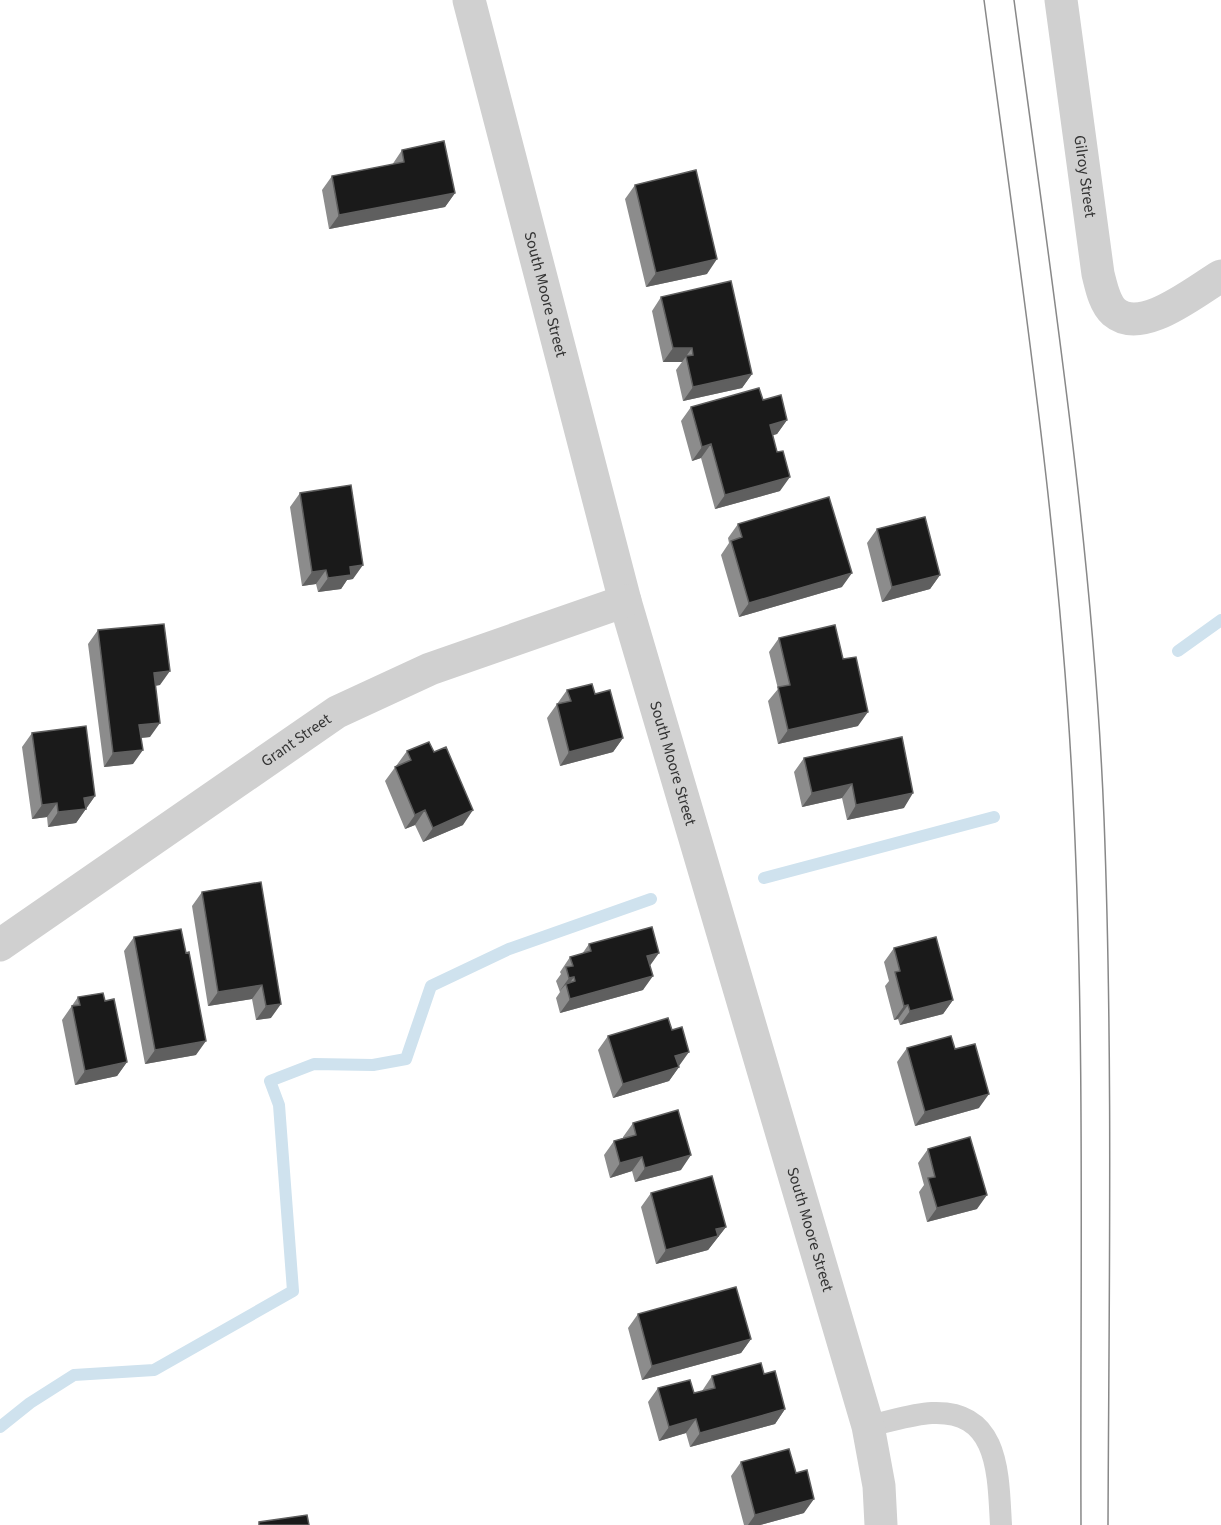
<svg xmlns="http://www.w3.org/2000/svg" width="1221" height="1525" font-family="'Source Sans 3',sans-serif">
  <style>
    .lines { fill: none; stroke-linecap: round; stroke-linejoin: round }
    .stream { stroke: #cfe2ee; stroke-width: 12 }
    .lane { stroke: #d0d0d0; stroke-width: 22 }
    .street { stroke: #d0d0d0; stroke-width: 33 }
    .tram { stroke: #888; stroke-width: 1.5 }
    .wall { fill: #8c8c8c }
    .shaded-wall { fill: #5f5f5f }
    .building { fill: #1a1a1a; stroke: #5f5f5f; stroke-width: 1.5 }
    .labels { text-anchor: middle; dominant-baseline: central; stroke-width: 6; stroke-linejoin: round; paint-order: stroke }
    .street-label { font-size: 16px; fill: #333; stroke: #fff }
  </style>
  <rect width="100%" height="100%" fill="#fff"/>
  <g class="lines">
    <!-- stream -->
    <path class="stream" d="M 1178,651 L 1221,620
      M 764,878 L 994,817
      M 0,1427 L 30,1403 L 74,1375 L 154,1370 L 293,1291 L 279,1105 L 270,1081 L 314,1064 L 373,1065 L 406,1059 L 431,986 L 509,949 L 651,899"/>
    <!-- lane -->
    <path class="lane" d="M 868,1426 C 889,1422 911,1414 932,1413 C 1000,1410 998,1475 1001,1525"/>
    <!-- street -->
    <g class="street">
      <path id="s1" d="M 469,0 L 625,601 L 868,1426 L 879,1486 L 881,1525"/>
      <path id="s2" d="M 1061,0 L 1098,274 C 1101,285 1104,303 1114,312 C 1142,336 1195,291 1221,276"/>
      <path id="s3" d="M 0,945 L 337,712 L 430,669 L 625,601"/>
    </g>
    <!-- tram -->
    <path class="tram" d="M 984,0 C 1020,272 1062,543 1074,818 C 1085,1053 1080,1289 1081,1525
      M 1014,0 C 1050,272 1093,543 1104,818 C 1113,1053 1109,1289 1108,1525"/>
  </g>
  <!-- wall -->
  <path class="wall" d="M 402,150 L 455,193 L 445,207 L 329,229 L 322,190 L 332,176 L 392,165 Z
    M 635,185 L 707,274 L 646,287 L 625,199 Z
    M 661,297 L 752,374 L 742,388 L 683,401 L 676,370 L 682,362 L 663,362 L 652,311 Z
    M 763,400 L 787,420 L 777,434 L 773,435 L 780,491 L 715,509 L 701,458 L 692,461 L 681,421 L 691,407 Z
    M 300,493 L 353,579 L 347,580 L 341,589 L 318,592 L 316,584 L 302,586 L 290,507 Z
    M 738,524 L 842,587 L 739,617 L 721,555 L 729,543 L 728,538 Z
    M 877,529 L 940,575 L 930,589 L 882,602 L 867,543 Z
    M 98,630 L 160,685 L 155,686 L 150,737 L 141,738 L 133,764 L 104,767 L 88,644 Z
    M 779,638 L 858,726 L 778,744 L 768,701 L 778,689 L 769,652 Z
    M 567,690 L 595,694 L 623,738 L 613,752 L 560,766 L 547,718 Z
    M 32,733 L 95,796 L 76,823 L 48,827 L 47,817 L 32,819 L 22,747 Z
    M 407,751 L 463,825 L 423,842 L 415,825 L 405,829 L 385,781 Z
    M 804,758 L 904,808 L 847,820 L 842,798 L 802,807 L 794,772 Z
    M 261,882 L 271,1018 L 256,1020 L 252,999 L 208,1006 L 192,906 L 202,892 Z
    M 134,937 L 186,953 L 196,1055 L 145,1064 L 124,951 Z
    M 589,944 L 650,965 L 643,990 L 560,1013 L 556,998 L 560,992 L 556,981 L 561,974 L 560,972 L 570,957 L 582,954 Z
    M 894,948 L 953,1000 L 943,1014 L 900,1025 L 898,1019 L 894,1020 L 885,986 L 889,981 L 884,962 Z
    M 78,997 L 105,1001 L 127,1062 L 117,1076 L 75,1085 L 62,1020 Z
    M 608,1036 L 679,1066 L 679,1067 L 669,1081 L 613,1098 L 598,1050 Z
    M 907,1048 L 955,1049 L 979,1108 L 915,1126 L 897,1062 Z
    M 633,1123 L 681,1170 L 635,1182 L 632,1171 L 610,1178 L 604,1155 L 614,1141 L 623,1138 L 623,1137 Z
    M 928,1149 L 977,1209 L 927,1222 L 919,1192 L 924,1185 L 918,1163 Z
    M 651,1193 L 726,1227 L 708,1250 L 656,1264 L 641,1207 Z
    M 638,1314 L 751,1339 L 741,1353 L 642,1380 L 628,1328 Z
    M 764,1374 L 785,1409 L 775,1424 L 690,1447 L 686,1433 L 659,1441 L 648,1402 L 658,1388 L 694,1393 L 702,1391 L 712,1376 Z
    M 741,1462 L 804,1513 L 760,1525 L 744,1525 L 731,1476 Z"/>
  <!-- shaded-wall -->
  <path class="shaded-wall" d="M 455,193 L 445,207 L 329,229 L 339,215 Z
    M 717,259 L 707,274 L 646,287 L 656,273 Z
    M 673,348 L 692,348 L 682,362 L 663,362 Z
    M 752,374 L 742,388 L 683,401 L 693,387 Z
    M 787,420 L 777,434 L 760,439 L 770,425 Z
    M 711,444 L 701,458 L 692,461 L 702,447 Z
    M 790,477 L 780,491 L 715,509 L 725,495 Z
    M 363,565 L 353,579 L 347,580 L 341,589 L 318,592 L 328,578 L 350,567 Z
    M 326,570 L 316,584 L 302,586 L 312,572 Z
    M 852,573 L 842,587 L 739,617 L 749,603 Z
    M 940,575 L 930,589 L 882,602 L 892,587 Z
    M 170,671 L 160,685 L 144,687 L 154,673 Z
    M 868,712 L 858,726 L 778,744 L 788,730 Z
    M 160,723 L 150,737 L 129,739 L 139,725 Z
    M 623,738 L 613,752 L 560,766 L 569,752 Z
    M 143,750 L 133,764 L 104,767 L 113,753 Z
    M 852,784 L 842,798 L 802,807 L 812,793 Z
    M 913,793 L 904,808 L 847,820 L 856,805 Z
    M 95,796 L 76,823 L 48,827 L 58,812 L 84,798 Z
    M 57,803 L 47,817 L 32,819 L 42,805 Z
    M 425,810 L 415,825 L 405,829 L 415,815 Z
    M 473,810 L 463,825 L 423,842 L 433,828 Z
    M 659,953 L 649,967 L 647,956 Z
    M 653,976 L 643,990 L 560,1013 L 570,999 Z
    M 574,977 L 567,987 L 566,984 L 559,992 L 569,978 Z
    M 262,985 L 252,999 L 208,1006 L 218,992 Z
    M 953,1000 L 943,1014 L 900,1025 L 910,1011 Z
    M 281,1004 L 271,1018 L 256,1020 L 266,1006 Z
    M 908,1005 L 898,1019 L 894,1020 L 904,1006 Z
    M 206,1041 L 196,1055 L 145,1064 L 155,1050 Z
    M 689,1052 L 679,1066 L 665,1070 L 675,1056 Z
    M 127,1062 L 117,1076 L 75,1085 L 85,1071 Z
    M 679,1067 L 669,1081 L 613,1098 L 623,1084 Z
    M 989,1094 L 979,1108 L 915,1126 L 925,1112 Z
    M 691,1155 L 681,1170 L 635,1182 L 645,1168 Z
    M 642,1157 L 632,1171 L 610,1178 L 620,1163 Z
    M 987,1195 L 977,1209 L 927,1222 L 937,1208 Z
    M 726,1227 L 708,1250 L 656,1264 L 666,1250 L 716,1229 Z
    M 751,1339 L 741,1353 L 642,1380 L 652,1366 Z
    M 785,1409 L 775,1424 L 690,1447 L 700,1433 Z
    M 696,1419 L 686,1433 L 659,1441 L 669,1427 Z
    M 814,1499 L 804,1513 L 760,1525 L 748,1525 L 755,1515 Z"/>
  <!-- building -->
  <path class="building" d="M 444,141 L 455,193 L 339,215 L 332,176 L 404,162 L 402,150 Z
    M 696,170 L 717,259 L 656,273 L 635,185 Z
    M 731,281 L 752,374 L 693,387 L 686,356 L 693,355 L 692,348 L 673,348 L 661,297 Z
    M 759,388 L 763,400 L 781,395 L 787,420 L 770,425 L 777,452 L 783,451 L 790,477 L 725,495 L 711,444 L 702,447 L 691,407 Z
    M 351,485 L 363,565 L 350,567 L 351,575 L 328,578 L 326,570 L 312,572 L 300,493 Z
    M 829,497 L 852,573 L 749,603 L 731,541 L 742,537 L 738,524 Z
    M 925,517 L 940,575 L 892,587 L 877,529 Z
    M 164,624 L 170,671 L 154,673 L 160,723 L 139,725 L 143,750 L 113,753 L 98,630 Z
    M 835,625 L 843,659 L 856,657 L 868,712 L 788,730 L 778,687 L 790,685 L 779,638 Z
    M 592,684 L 595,694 L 610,690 L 623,738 L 569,752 L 557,704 L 571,701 L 567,690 Z
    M 86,726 L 95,796 L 84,798 L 86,809 L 58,812 L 57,803 L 42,805 L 32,733 Z
    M 902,737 L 913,793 L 856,805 L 852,784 L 812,793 L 804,758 Z
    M 429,742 L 434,752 L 446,747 L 473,810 L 433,828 L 425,810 L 415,815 L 395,767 L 411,760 L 407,751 Z
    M 261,882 L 281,1004 L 266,1006 L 262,985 L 218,992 L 202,892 Z
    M 652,927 L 659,953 L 647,956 L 653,976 L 570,999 L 566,984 L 575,981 L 574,977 L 569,978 L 566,967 L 573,966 L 570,957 L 591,951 L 589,944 Z
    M 181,929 L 186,953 L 189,952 L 206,1041 L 155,1050 L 134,937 Z
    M 936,937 L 953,1000 L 910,1011 L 908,1005 L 904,1006 L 895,972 L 900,971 L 894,948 Z
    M 103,993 L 105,1001 L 114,999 L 127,1062 L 85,1071 L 72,1006 L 80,1005 L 78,997 Z
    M 668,1018 L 672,1030 L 682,1027 L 689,1052 L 675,1056 L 679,1067 L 623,1084 L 608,1036 Z
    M 951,1036 L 955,1049 L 975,1044 L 989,1094 L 925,1112 L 907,1048 Z
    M 678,1110 L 691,1155 L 645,1168 L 642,1157 L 620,1163 L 614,1141 L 636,1135 L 633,1123 Z
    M 970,1137 L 987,1195 L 937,1208 L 928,1178 L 935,1177 L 928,1149 Z
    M 712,1176 L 726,1227 L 716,1229 L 718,1236 L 666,1250 L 651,1193 Z
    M 736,1287 L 751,1339 L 652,1366 L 638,1314 Z
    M 761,1363 L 764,1374 L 775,1371 L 785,1409 L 700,1433 L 696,1419 L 669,1427 L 658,1388 L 690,1380 L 694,1393 L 715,1388 L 712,1376 Z
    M 789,1449 L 796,1473 L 807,1470 L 814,1499 L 755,1515 L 741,1462 Z
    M 307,1515 L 309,1525 L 259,1525 L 259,1522 Z"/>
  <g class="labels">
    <!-- street labels -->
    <g class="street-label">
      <text stroke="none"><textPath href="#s2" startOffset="178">Gilroy Street</textPath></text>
      <text stroke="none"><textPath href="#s1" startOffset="304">South Moore Street</textPath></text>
      <text stroke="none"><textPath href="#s3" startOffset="360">Grant Street</textPath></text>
      <text stroke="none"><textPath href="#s1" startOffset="790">South Moore Street</textPath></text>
      <text stroke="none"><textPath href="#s1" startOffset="1276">South Moore Street</textPath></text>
    </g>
  </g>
</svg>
